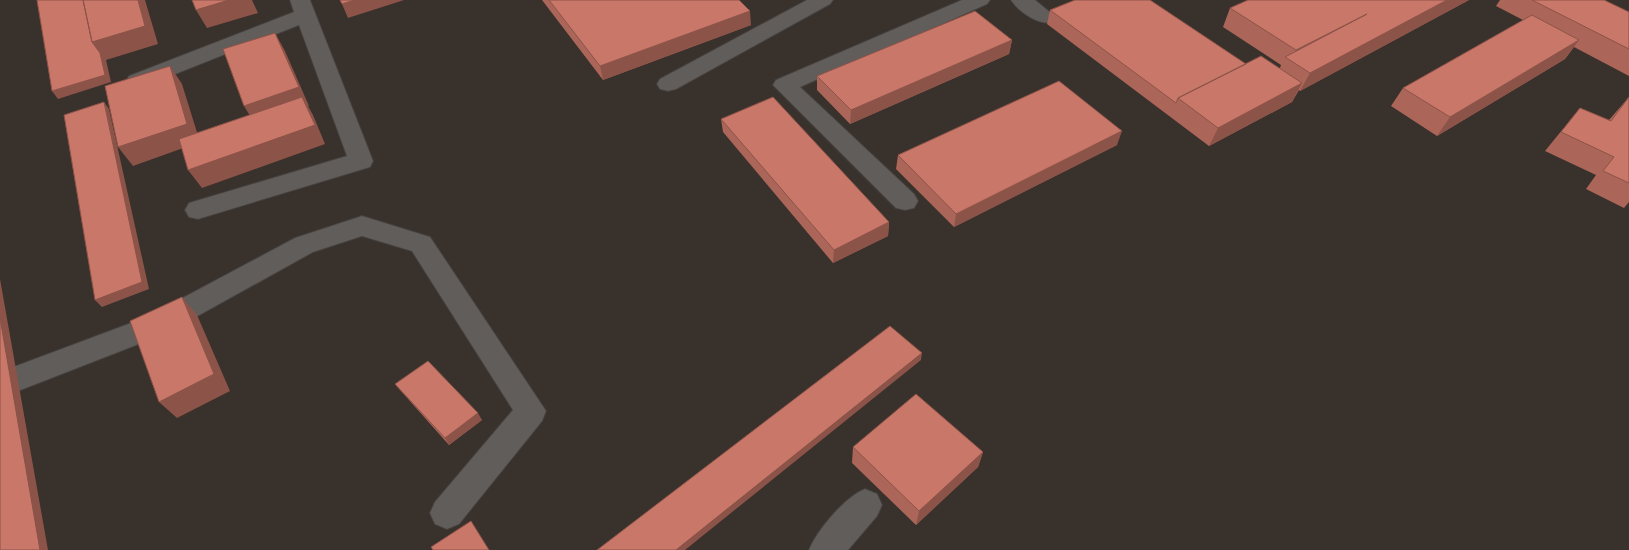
<svg xmlns="http://www.w3.org/2000/svg" width="1629" height="550" font-family="'Noto Sans',sans-serif">
  <style>
    .built { fill: #39312b }
    .lines { fill: none; stroke-linecap: round; stroke-linejoin: round }
    .minor-casing { stroke: #44413f; stroke-width: 2 }
    .minor { fill: #615d5b; fill-rule: evenodd }
    .wall { fill: #ac6659 }
    .shaded-wall { fill: #8c5349 }
    .building { fill: #c87768; stroke: #8c5349 }
  </style>
  <rect width="100%" height="100%" fill="#292623"/>
  <!-- built -->
  <path class="built" d="M 0,0 L 1629,0 L 1629,550 L 0,550 Z"/>
  <g class="lines">
    <!-- minor casing -->
    <g class="minor-casing">
      <path id="minor" d="M 290,0 L 310,0 L 373,161 L 370,167 L 198,219 L 189,217 L 185,210 L 189,203 L 347,156 L 299,25 L 145,86 L 137,88 L 129,86 L 126,81 L 129,76 L 294,12 Z
        M 807,0 L 833,0 L 830,4 L 676,89 L 668,91 L 660,89 L 657,84 L 660,79 Z
        M 962,0 L 990,0 L 987,4 L 800,87 L 914,194 L 918,201 L 914,208 L 905,210 L 896,208 L 773,85 L 776,80 Z
        M 1011,0 L 1035,0 L 1057,18 L 1053,22 C 1039,26 1019,12 1011,0 Z
        M 362,216 L 430,237 L 546,411 L 542,421 L 459,524 L 447,529 L 435,524 L 430,513 L 435,502 L 513,410 L 412,251 L 362,236 L 313,252 L 167,333 L 0,398 L 0,372 L 147,317 L 295,238 Z
        M 865,489 L 877,494 L 882,505 L 877,516 L 848,550 L 809,550 C 817,530 845,497 865,489 Z"/>
    </g>
    <!-- minor -->
    <use href="#minor" class="minor"/>
  </g>
  <!-- wall -->
  <path class="wall" d="M 542,0 L 739,0 L 751,25 L 603,80 Z
    M 1469,0 L 1300,91 L 1299,90 L 1292,102 L 1209,146 L 1047,24 L 1050,10 L 1246,64 L 1280,68 L 1281,65 L 1223,27 L 1230,8 Z
    M 1500,0 L 1604,0 L 1629,12 L 1629,76 L 1574,47 L 1565,59 L 1437,136 L 1391,106 L 1403,88 L 1523,20 L 1496,6 Z
    M 1012,40 L 1009,54 L 850,124 L 817,90 L 817,76 Z
    M 1629,97 L 1629,202 L 1624,208 L 1586,189 L 1596,175 L 1545,151 L 1580,108 L 1609,120 Z
    M 721,119 L 889,222 L 888,236 L 833,263 L 723,132 Z
    M 1117,145 L 954,227 L 896,169 L 898,155 Z
    M 395,384 L 482,420 L 449,445 L 400,390 Z
    M 853,447 L 983,452 L 978,467 L 916,525 L 852,463 Z"/>
  <!-- shaded-wall -->
  <path class="shaded-wall" d="M 138,0 L 145,0 L 158,44 L 106,60 L 111,82 L 58,99 L 52,91 L 92,42 Z
    M 229,0 L 252,0 L 258,13 L 207,28 L 196,10 Z
    M 355,0 L 404,0 L 348,18 L 342,4 Z
    M 1447,0 L 1469,0 L 1300,91 L 1310,73 Z
    M 750,11 L 751,25 L 603,80 L 600,66 Z
    M 1367,14 L 1290,60 L 1296,50 Z
    M 275,33 L 285,51 L 309,106 L 308,106 L 313,115 L 325,144 L 202,188 L 188,170 L 255,124 L 244,106 Z
    M 1012,40 L 1009,54 L 850,124 L 851,110 Z
    M 1579,40 L 1565,59 L 1437,136 L 1450,117 Z
    M 170,66 L 182,84 L 200,142 L 133,166 L 118,147 Z
    M 1302,83 L 1292,102 L 1209,146 L 1218,128 Z
    M 104,102 L 109,109 L 149,289 L 102,307 L 95,300 Z
    M 1122,131 L 1117,145 L 954,227 L 956,214 Z
    M 889,222 L 888,236 L 833,263 L 834,250 Z
    M 0,279 L 48,550 L 40,550 L 0,318 Z
    M 182,297 L 197,315 L 230,391 L 177,418 L 159,402 Z
    M 922,353 L 921,360 L 685,550 L 676,550 Z
    M 478,413 L 482,420 L 449,445 L 445,438 Z
    M 983,452 L 978,467 L 916,525 L 919,511 Z"/>
  <!-- building -->
  <path class="building" d="M 37,0 L 83,0 L 92,42 L 100,53 L 105,75 L 52,91 Z
    M 83,0 L 138,0 L 145,26 L 92,42 Z
    M 192,0 L 229,0 L 196,10 Z
    M 340,0 L 355,0 L 342,4 Z
    M 549,0 L 739,0 L 750,11 L 600,66 Z
    M 1075,0 L 1150,0 L 1246,64 L 1178,98 L 1176,103 L 1050,10 Z
    M 1248,0 L 1447,0 L 1310,73 L 1285,57 L 1367,14 L 1296,50 L 1230,8 Z
    M 1532,0 L 1604,0 L 1629,12 L 1629,49 Z
    M 975,11 L 1012,40 L 851,110 L 817,76 Z
    M 1532,15 L 1579,40 L 1450,117 L 1403,88 Z
    M 275,33 L 299,87 L 244,106 L 223,49 Z
    M 1261,56 L 1302,83 L 1218,128 L 1178,98 Z
    M 170,66 L 187,124 L 118,147 L 105,86 Z
    M 1059,81 L 1122,131 L 956,214 L 898,155 Z
    M 302,97 L 315,125 L 188,170 L 179,139 Z
    M 773,97 L 889,222 L 834,250 L 721,119 Z
    M 1629,97 L 1629,183 L 1603,171 L 1614,157 L 1561,132 L 1580,108 L 1611,121 Z
    M 104,102 L 142,282 L 95,300 L 64,115 Z
    M 182,297 L 214,374 L 159,402 L 130,321 Z
    M 0,318 L 40,550 L 0,550 Z
    M 890,326 L 922,353 L 676,550 L 597,550 Z
    M 428,361 L 478,413 L 445,438 L 395,384 Z
    M 916,394 L 983,452 L 919,511 L 853,447 Z
    M 471,521 L 489,550 L 433,550 L 431,547 Z"/>
</svg>
